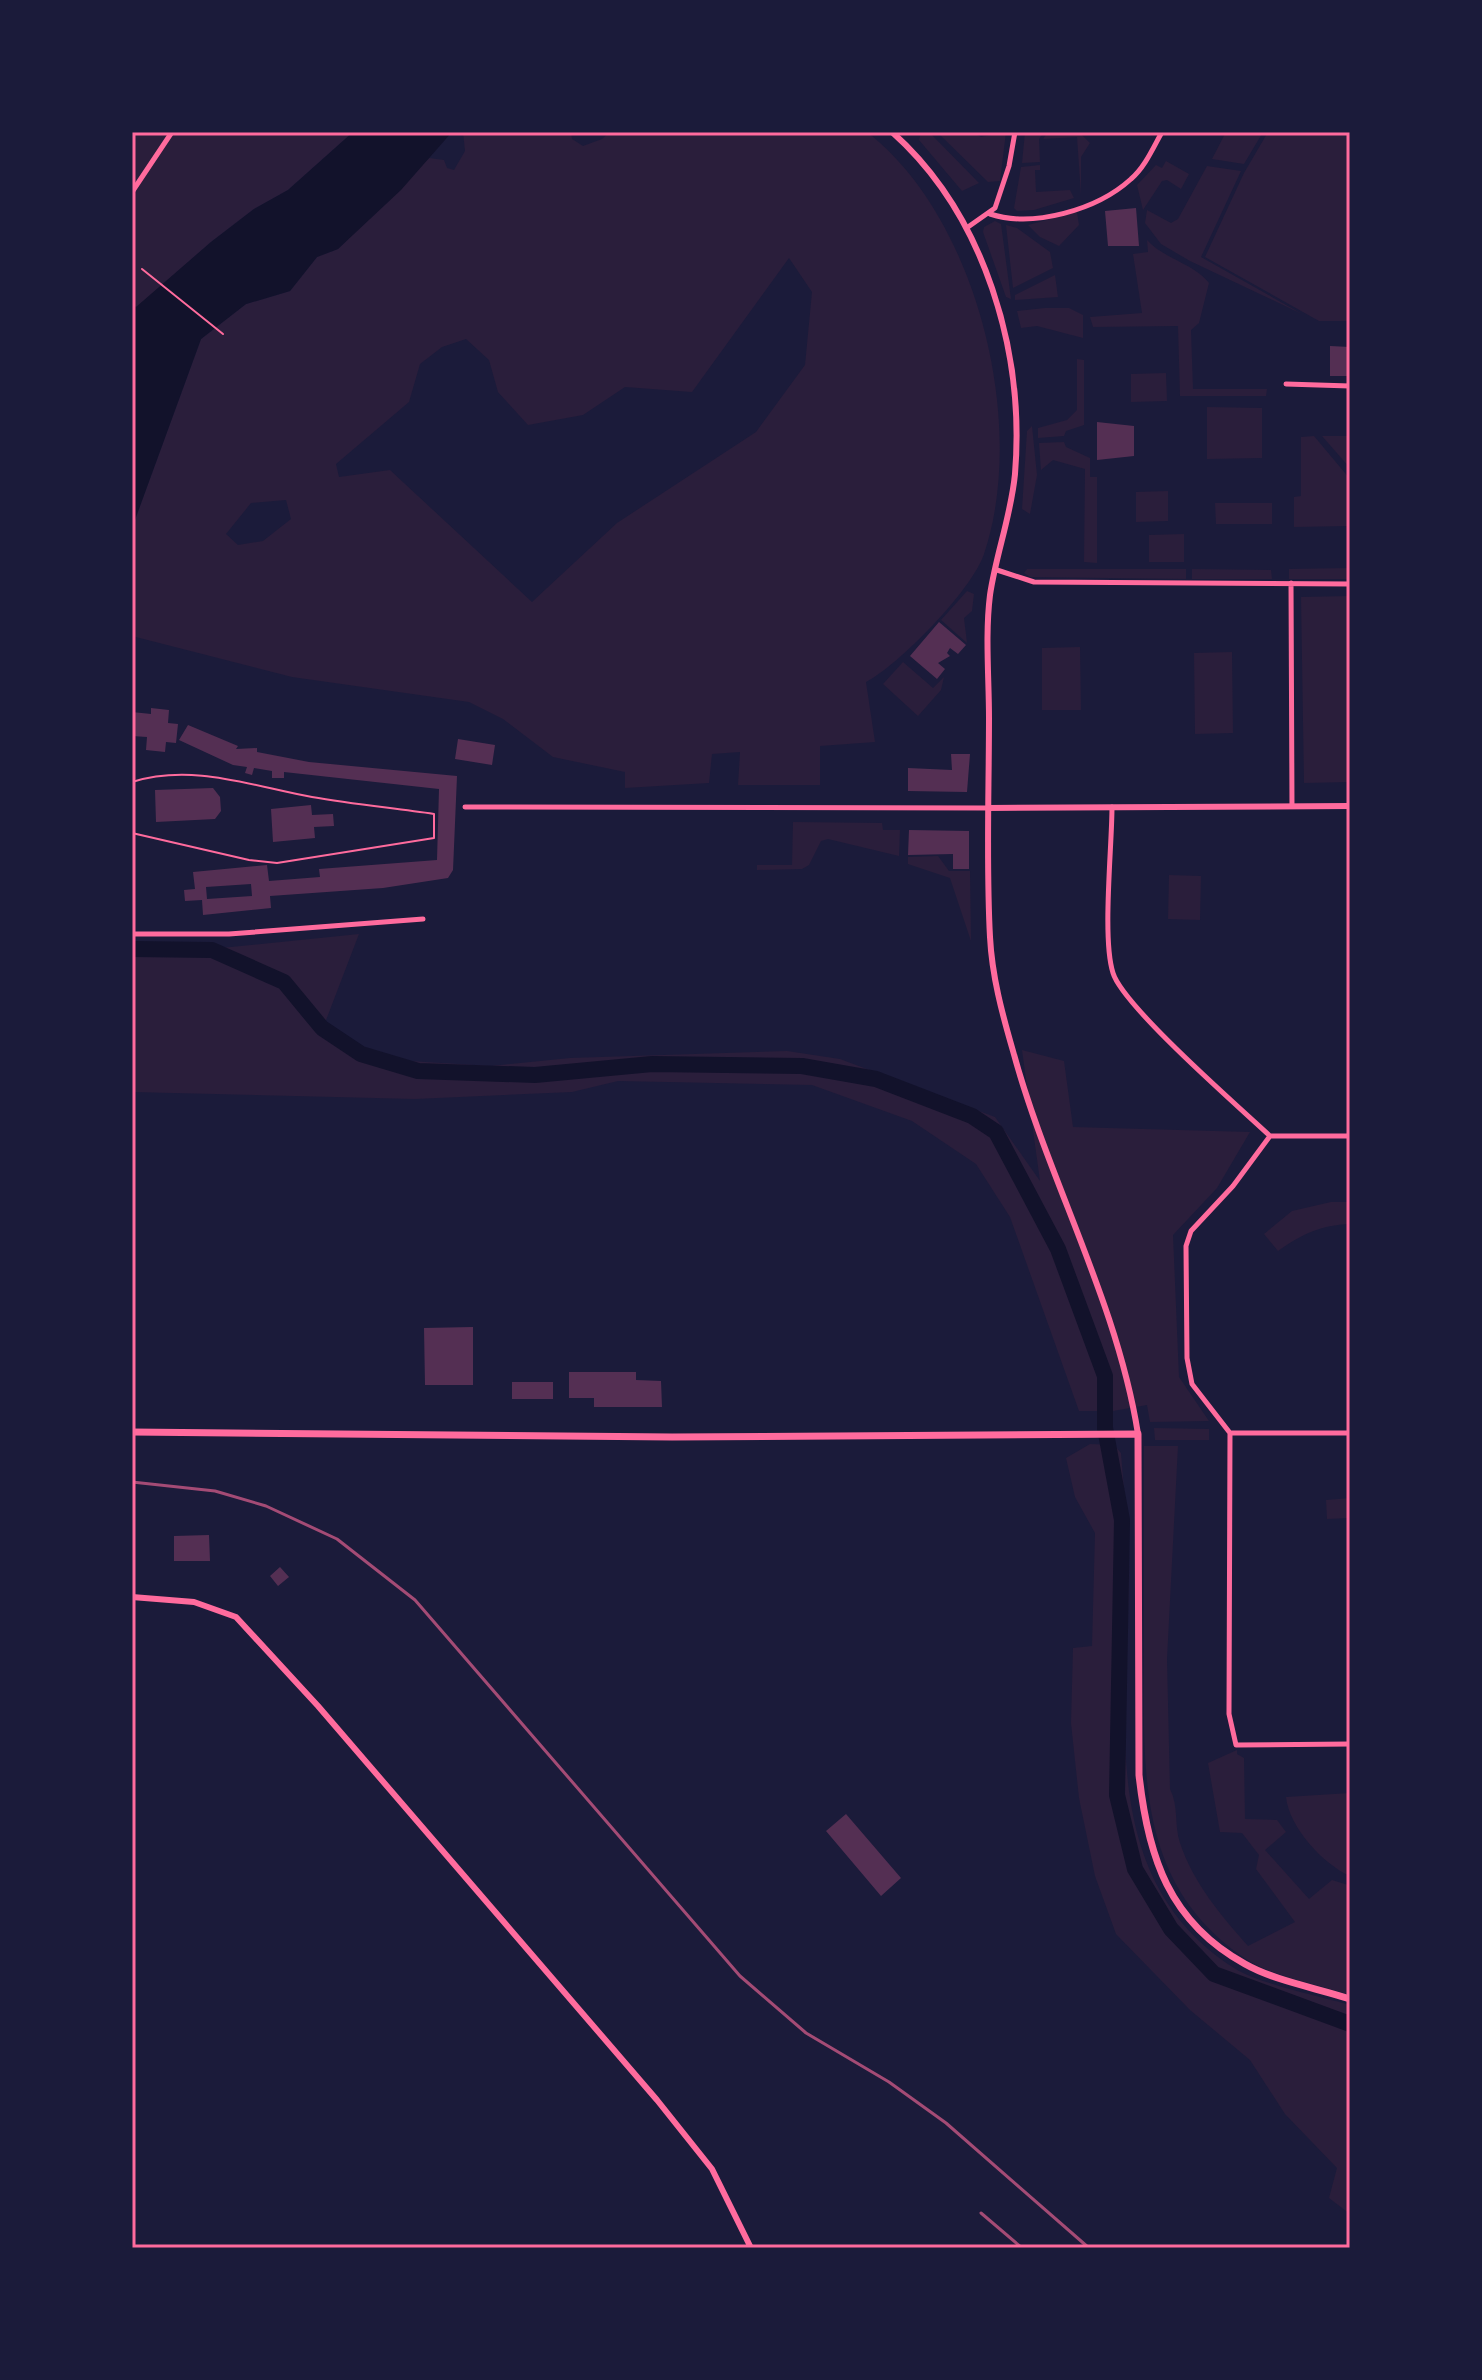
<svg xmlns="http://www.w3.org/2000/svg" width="1482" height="2380" font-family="Raleway,sans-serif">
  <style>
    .green { fill: #2a1e3b; fill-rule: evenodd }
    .water { fill: #12122b }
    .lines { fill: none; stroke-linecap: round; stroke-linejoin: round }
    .river { stroke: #12122b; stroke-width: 16 }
    .building { fill: #542f53; fill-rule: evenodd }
    .path { stroke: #ff6b9d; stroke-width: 2 }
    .service { stroke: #ff6b9d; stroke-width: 2 }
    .minor { stroke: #ff6b9d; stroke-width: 5 }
    .tertiary { stroke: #ff6b9d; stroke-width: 6 }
    .secondary { stroke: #ff6b9d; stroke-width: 7 }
    .rail { stroke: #a44b75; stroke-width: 3 }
    .neatline { fill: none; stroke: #ff6b9d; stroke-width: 3 }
  </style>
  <rect width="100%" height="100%" fill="#1b1b3a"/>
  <!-- green -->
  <path class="green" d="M 132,132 L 353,132 L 288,190 L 254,209 L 211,242 L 136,308 L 132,304 Z
    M 463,132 L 571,132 L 572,139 L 583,146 L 602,139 L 610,132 L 867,132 C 977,217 1028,424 984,554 C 972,590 899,665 866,682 L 875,742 L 820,746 L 820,785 L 738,785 L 740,752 L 712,754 L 709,783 L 625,788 L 625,772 L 553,757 L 503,719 L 469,702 L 292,677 L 132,636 L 132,528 L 201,339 L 246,304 L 290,291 L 317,257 L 338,249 L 429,158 L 444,160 L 447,168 L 454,170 L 465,151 ZM 789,258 L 812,292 L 805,365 L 756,432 L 617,523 L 532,602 L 390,470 L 339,477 L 336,464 L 409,402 L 420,364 L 442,347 L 466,339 L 489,360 L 498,392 L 528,425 L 583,415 L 625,387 L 692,392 ZM 286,500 L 291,519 L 263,541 L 238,545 L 226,534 L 251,503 Z
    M 921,132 L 929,132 L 979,183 L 962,191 L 919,140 Z
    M 937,132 L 972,132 L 981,137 L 1006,132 L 1000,181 L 988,182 Z
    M 1025,132 L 1044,132 L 1039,139 L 1040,162 L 1022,163 Z
    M 1048,132 L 1079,132 L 1090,143 L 1081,157 L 1081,195 L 1077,137 L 1043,139 Z
    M 1226,132 L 1263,132 L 1244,164 L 1212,159 Z
    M 1268,132 L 1350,132 L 1350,321 L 1319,321 L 1205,257 L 1244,173 Z
    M 1166,161 L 1189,174 L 1181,189 L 1167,180 L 1162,181 L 1143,210 L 1137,185 L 1156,165 L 1162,168 Z
    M 1040,165 L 1040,170 L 1035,170 L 1036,192 L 1070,190 L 1074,198 L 1034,210 L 1017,211 L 1014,208 L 1021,167 Z
    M 1207,166 L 1241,171 L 1201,257 L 1302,314 L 1190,261 L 1161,244 L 1145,223 L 1147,210 L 1171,223 L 1178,219 Z
    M 1077,212 L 1079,225 L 1059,246 L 1040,237 L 1028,225 Z
    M 995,221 L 1001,224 L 1011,299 L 1006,297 L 983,232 L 984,227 Z
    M 1006,225 L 1017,228 L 1050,252 L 1053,268 L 1013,288 Z
    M 1147,240 C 1164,259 1193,263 1209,283 L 1199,323 L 1191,330 L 1193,389 L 1267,389 L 1266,396 L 1180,396 L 1178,326 L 1093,327 L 1090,317 L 1142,313 L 1133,254 L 1148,252 Z
    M 1055,275 L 1058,297 L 1015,300 L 1015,295 Z
    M 1045,308 L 1069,308 L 1083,315 L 1083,338 L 1037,326 L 1021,328 L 1017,311 Z
    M 1077,359 L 1084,360 L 1084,425 L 1066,431 L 1064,436 L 1038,438 L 1038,428 L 1067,420 L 1077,410 Z
    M 1166,373 L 1167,401 L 1131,402 L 1131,374 Z
    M 1207,407 L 1262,408 L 1262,458 L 1207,459 Z
    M 1032,426 L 1037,475 L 1030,514 L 1022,509 L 1027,431 Z
    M 1314,436 L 1350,479 L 1350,526 L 1294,527 L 1294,497 L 1301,496 L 1301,437 Z
    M 1322,436 L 1350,436 L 1350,468 Z
    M 1064,442 L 1066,447 L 1090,458 L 1090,477 L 1097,477 L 1097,563 L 1084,562 L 1085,469 L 1053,460 L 1041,470 L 1039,443 Z
    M 1168,491 L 1168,521 L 1136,522 L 1136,492 Z
    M 1215,503 L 1272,503 L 1272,524 L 1216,524 Z
    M 1184,534 L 1184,562 L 1149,562 L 1149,535 Z
    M 1350,568 L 1350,579 L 1289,579 L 1289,569 Z
    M 1027,569 L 1186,569 L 1186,579 L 1030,577 L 1024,573 Z
    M 1192,569 L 1271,570 L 1272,579 L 1192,579 Z
    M 967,591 L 974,594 L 972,611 L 964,618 L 967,643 L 941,620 Z
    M 1350,596 L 1350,782 L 1304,783 L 1301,597 Z
    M 1080,647 L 1081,710 L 1042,710 L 1042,648 Z
    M 1232,652 L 1233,733 L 1195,734 L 1194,653 Z
    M 903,662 L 933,688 L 944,677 L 941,690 L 918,716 L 883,684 Z
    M 793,822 L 882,823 L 883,830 L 900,830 L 899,856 L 828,839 L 821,841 L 809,865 L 802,869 L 757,870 L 757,865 L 792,865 Z
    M 938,856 L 949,871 L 970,871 L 971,941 L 950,878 L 908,864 L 908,857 Z
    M 1169,875 L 1201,876 L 1200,920 L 1168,919 Z
    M 359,934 L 323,1028 L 393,1060 L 491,1066 L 570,1058 L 787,1051 L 840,1059 L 995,1117 L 1040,1181 L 1022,1050 L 1064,1061 L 1073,1127 L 1250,1132 L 1217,1188 L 1173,1235 L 1179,1377 L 1209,1421 L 1150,1422 L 1147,1405 L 1113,1411 L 1079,1411 L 1010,1217 L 976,1164 L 912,1121 L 812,1085 L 618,1081 L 572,1092 L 415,1099 L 132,1092 L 132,957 Z
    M 1331,1202 L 1350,1202 L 1350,1224 C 1321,1225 1302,1234 1278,1251 L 1264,1234 L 1292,1211 Z
    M 1154,1428 L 1209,1429 L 1209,1440 L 1155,1440 Z
    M 1090,1444 L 1114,1445 L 1121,1453 C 1124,1495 1130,1538 1129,1580 C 1126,1719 1098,1881 1234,1968 C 1259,1984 1320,1996 1350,2005 L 1350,2214 L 1329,2198 L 1337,2168 L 1285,2114 L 1250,2060 L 1190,2010 L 1116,1934 L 1095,1876 L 1079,1798 L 1071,1723 L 1073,1648 L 1092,1646 L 1095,1533 L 1075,1497 L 1066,1458 Z
    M 1144,1446 L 1178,1446 L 1167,1659 L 1170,1789 C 1179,1807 1174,1825 1180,1843 C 1194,1884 1220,1914 1248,1946 L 1295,1922 L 1256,1869 L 1259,1855 L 1242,1833 L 1220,1832 L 1208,1763 L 1237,1750 L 1237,1754 L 1244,1758 L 1245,1819 L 1277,1820 L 1286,1832 L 1265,1850 L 1309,1899 L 1332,1880 L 1348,1885 L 1350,1995 C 1321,1985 1271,1976 1246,1959 C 1134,1884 1144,1767 1144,1647 C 1144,1580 1144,1513 1144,1446 Z
    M 1350,1498 L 1350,1518 L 1327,1519 L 1326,1500 Z
    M 1350,1793 L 1350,1876 C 1323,1864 1289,1827 1286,1797 Z"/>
  <!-- water -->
  <path class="water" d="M 353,132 L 452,132 L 401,190 L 338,249 L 317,257 L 290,291 L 246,304 L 201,339 L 132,528 L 132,304 L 136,307 L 211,242 L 254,209 L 288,190 Z"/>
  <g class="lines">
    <!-- river -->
    <path class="river" d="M 132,949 L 212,950 L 284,982 L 322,1028 L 361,1054 L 418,1071 L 535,1075 L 652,1064 L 802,1066 L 876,1079 L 972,1116 L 996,1132 L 1058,1249 L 1105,1376 L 1105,1428 L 1122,1520 L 1117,1795 L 1135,1869 L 1171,1929 L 1214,1974 L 1350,2024"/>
  </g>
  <!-- building -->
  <path class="building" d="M 1136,208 L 1139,246 L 1108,246 L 1105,211 Z
    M 1330,346 L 1350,347 L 1350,376 L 1330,376 Z
    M 1097,422 L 1134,426 L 1134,456 L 1097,460 Z
    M 939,622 L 966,645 L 958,654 L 950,648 L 947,653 L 950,656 L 938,663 L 945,669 L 937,679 L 910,656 Z
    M 151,708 L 169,710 L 168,723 L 178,724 L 176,743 L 166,742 L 165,752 L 146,750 L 147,737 L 132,736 L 132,712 L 151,714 Z
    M 188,725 L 238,746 L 236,749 L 257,748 L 257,752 L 309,762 L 457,776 L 453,870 L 448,878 L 383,888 L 270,896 L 271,908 L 203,915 L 202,900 L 185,901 L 184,890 L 195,889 L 193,872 L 267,865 L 269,881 L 320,877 L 319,869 L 437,860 L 439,789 L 284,772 L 284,778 L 272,778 L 272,771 L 254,768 L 252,775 L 245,773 L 247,767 L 233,765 L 179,740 ZM 251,884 L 252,896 L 207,899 L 206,887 Z
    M 458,739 L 495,745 L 492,765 L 455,759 Z
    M 951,754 L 970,754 L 967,792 L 908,791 L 908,768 L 952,770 Z
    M 213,788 L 220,797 L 221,811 L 215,819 L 156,822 L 155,790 Z
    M 311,805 L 312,815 L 333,814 L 334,826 L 314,827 L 315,838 L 273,842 L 271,809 Z
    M 909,830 L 969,831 L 969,869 L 953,869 L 953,854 L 908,855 Z
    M 473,1327 L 473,1385 L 425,1385 L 424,1328 Z
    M 569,1372 L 636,1372 L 636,1380 L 661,1381 L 662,1407 L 594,1407 L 594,1398 L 569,1398 Z
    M 512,1382 L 553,1382 L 553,1399 L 512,1399 Z
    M 209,1535 L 210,1561 L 174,1561 L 174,1536 Z
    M 280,1567 L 289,1577 L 278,1586 L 270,1576 Z
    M 846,1814 L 901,1878 L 881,1896 L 826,1831 Z"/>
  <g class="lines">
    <!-- path -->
    <path class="path" d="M 142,269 L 223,334"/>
    <!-- service -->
    <path class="service" d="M 132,782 C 192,763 252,786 312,797 C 352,804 393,808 434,814 L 434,838 L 277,863 L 249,860 L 132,833"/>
    <!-- minor -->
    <path class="minor" d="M 132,192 L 172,132
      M 990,214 C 1033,228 1097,210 1131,179 C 1145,167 1153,148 1162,132
      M 968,227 L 995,208 L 1009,166 L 1015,132
      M 1286,384 L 1350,386
      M 997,570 L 1034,582 L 1350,584
      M 1291,583 L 1292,806
      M 465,807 L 988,808
      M 1112,807 C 1112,847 1102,939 1113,973 C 1123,1006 1239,1107 1270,1136
      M 132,934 L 229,934 L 423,919
      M 1270,1136 L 1233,1186 L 1191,1231 L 1186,1246 L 1187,1358 L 1192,1384 L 1230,1433 L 1229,1714 L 1236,1745 L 1350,1744
      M 1270,1136 L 1350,1136
      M 1230,1433 L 1350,1433"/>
    <!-- tertiary -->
    <path class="tertiary" d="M 892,132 C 985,215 1025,352 1015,474 C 1011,516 996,554 990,595 C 985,635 989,678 989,718 C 989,791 986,864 990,937 C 992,976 1002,1013 1013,1051 C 1048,1180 1117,1301 1138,1434
      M 988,808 L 1350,806
      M 132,1597 L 194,1602 L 236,1617 L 318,1706 L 657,2100 L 712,2169 L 751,2248"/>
    <!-- secondary -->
    <path class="secondary" d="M 132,1432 L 672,1437 L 1138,1434 L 1139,1775 C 1148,1857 1169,1922 1245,1964 C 1275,1981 1317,1988 1350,1999"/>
    <!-- rail -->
    <path class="rail" d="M 132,1482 L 215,1491 L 266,1506 L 337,1539 L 415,1600 L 740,1976 L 806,2033 L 889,2082 L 946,2123 L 1089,2248
      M 981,2213 L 1022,2248"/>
  </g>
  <!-- border -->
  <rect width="1482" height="2380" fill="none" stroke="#1b1b3a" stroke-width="268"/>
  <rect x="134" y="134" width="1214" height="2112" class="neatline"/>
</svg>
